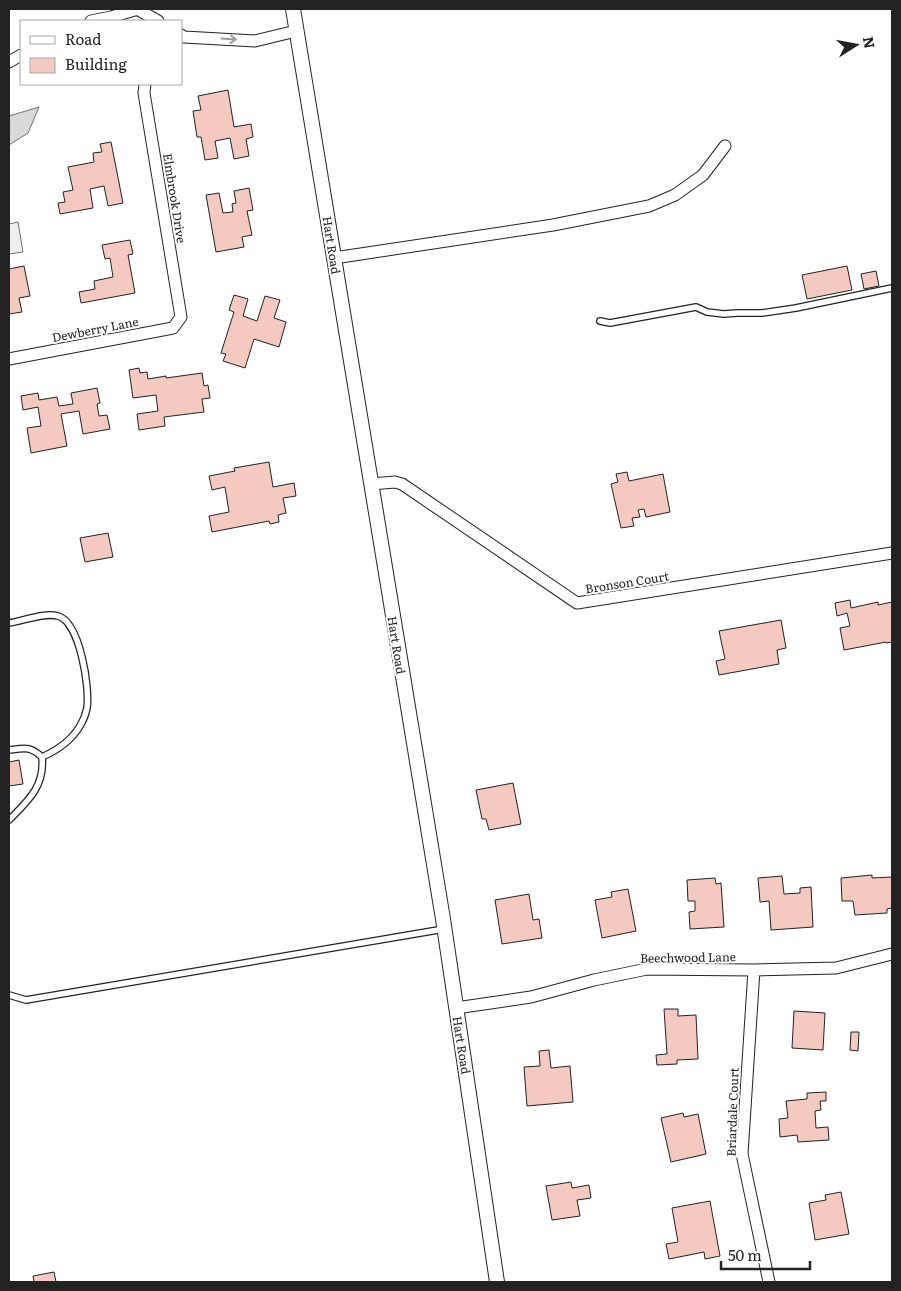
<svg xmlns="http://www.w3.org/2000/svg" width="901" height="1291" font-family="Literata,serif">
  <style>
    .green { fill: #eee; stroke: #6f6f6f }
    .water { fill: #d9d9d9; stroke: #6f6f6f }
    .building { fill: #f3c9c0; stroke: #222 }
    .lines { fill: none; stroke-linecap: round; stroke-linejoin: round }
    .service-casing { stroke: #222; stroke-width: 8 }
    .minor-casing { stroke: #222; stroke-width: 13 }
    .tertiary-casing { stroke: #222; stroke-width: 16 }
    .service { stroke: #fff; stroke-width: 5.5 }
    .minor { stroke: #fff; stroke-width: 11 }
    .tertiary { stroke: #fff; stroke-width: 14 }
    .oneway { stroke: #9c9c9c }
    .labels { text-anchor: middle; dominant-baseline: central; stroke-width: 4; stroke-linejoin: round; paint-order: stroke }
    .street-label { font-size: 12px; fill: #222; stroke: #fff }
  </style>
  <rect width="100%" height="100%" fill="#fff"/>
  <!-- green -->
  <path class="green" d="M 18,222 L 23,252 L 9,254 L 9,224 Z"/>
  <!-- water -->
  <path class="water" d="M 39,107 L 28,133 L 9,145 L 9,116 Z"/>
  <!-- building -->
  <path class="building" d="M 228,90 L 234,127 L 251,124 L 253,137 L 246,139 L 249,156 L 234,159 L 230,138 L 215,141 L 218,158 L 205,160 L 201,137 L 197,137 L 193,111 L 201,110 L 198,96 Z
    M 111,142 L 123,203 L 108,206 L 104,186 L 90,189 L 93,208 L 60,214 L 58,203 L 65,202 L 63,192 L 73,190 L 68,167 L 94,162 L 93,153 L 102,152 L 100,144 Z
    M 249,188 L 253,210 L 247,211 L 252,235 L 242,237 L 244,247 L 216,252 L 206,195 L 219,193 L 223,213 L 233,212 L 232,204 L 236,203 L 234,191 Z
    M 130,240 L 133,254 L 128,255 L 135,293 L 81,303 L 79,292 L 95,289 L 94,281 L 113,277 L 110,258 L 105,259 L 102,245 Z
    M 24,266 L 30,296 L 19,298 L 22,312 L 9,314 L 9,269 Z
    M 847,266 L 852,290 L 807,299 L 802,275 Z
    M 876,271 L 879,286 L 864,289 L 861,274 Z
    M 234,295 L 248,299 L 243,316 L 257,321 L 265,296 L 280,300 L 274,318 L 286,322 L 279,347 L 254,339 L 245,368 L 223,361 L 226,354 L 221,353 L 234,312 L 229,310 Z
    M 139,368 L 140,373 L 147,372 L 148,379 L 166,376 L 166,378 L 202,373 L 204,386 L 208,385 L 210,398 L 202,399 L 204,412 L 164,417 L 165,426 L 139,430 L 137,414 L 158,411 L 156,395 L 133,398 L 129,370 Z
    M 97,388 L 100,403 L 97,404 L 99,416 L 107,415 L 110,429 L 83,434 L 79,411 L 61,414 L 67,446 L 31,453 L 27,428 L 41,426 L 38,407 L 23,410 L 21,396 L 38,393 L 39,400 L 57,397 L 59,406 L 73,404 L 71,393 Z
    M 269,462 L 273,487 L 294,483 L 296,496 L 283,498 L 286,513 L 278,515 L 279,522 L 270,524 L 269,521 L 212,532 L 209,516 L 229,512 L 225,487 L 212,490 L 209,476 L 235,471 L 234,468 Z
    M 627,472 L 629,481 L 663,474 L 670,512 L 646,517 L 644,509 L 638,510 L 640,517 L 632,518 L 634,526 L 621,528 L 611,484 L 618,482 L 616,474 Z
    M 108,533 L 113,557 L 85,562 L 80,538 Z
    M 850,600 L 851,608 L 878,602 L 878,605 L 892,602 L 892,642 L 886,643 L 886,642 L 844,650 L 840,628 L 850,626 L 847,613 L 837,616 L 835,603 Z
    M 781,620 L 786,648 L 777,650 L 779,664 L 719,675 L 716,661 L 725,659 L 719,631 Z
    M 19,760 L 23,784 L 9,786 L 9,762 Z
    M 513,783 L 521,824 L 489,830 L 486,819 L 482,819 L 476,790 Z
    M 872,875 L 872,878 L 892,877 L 892,908 L 887,909 L 887,913 L 855,915 L 853,901 L 842,901 L 841,878 Z
    M 782,876 L 784,894 L 800,893 L 800,888 L 811,887 L 813,927 L 771,930 L 769,901 L 760,902 L 758,878 Z
    M 715,878 L 716,884 L 721,883 L 724,927 L 690,929 L 689,912 L 695,911 L 695,901 L 688,901 L 687,880 Z
    M 628,889 L 636,931 L 602,938 L 595,900 L 612,897 L 611,892 Z
    M 529,894 L 533,920 L 539,919 L 542,938 L 502,944 L 495,900 Z
    M 664,1009 L 678,1009 L 678,1016 L 696,1015 L 698,1059 L 677,1060 L 677,1064 L 657,1065 L 656,1055 L 667,1054 Z
    M 794,1011 L 825,1013 L 823,1050 L 792,1048 Z
    M 851,1032 L 859,1032 L 858,1051 L 850,1050 Z
    M 549,1050 L 551,1068 L 570,1066 L 573,1102 L 527,1106 L 524,1067 L 540,1066 L 539,1051 Z
    M 826,1092 L 826,1101 L 820,1101 L 821,1110 L 815,1111 L 816,1128 L 828,1127 L 829,1140 L 798,1142 L 797,1135 L 780,1137 L 779,1119 L 788,1118 L 786,1101 L 807,1099 L 807,1093 Z
    M 683,1113 L 684,1117 L 698,1114 L 706,1154 L 671,1162 L 661,1118 Z
    M 571,1182 L 572,1188 L 589,1185 L 591,1198 L 577,1200 L 580,1216 L 552,1220 L 546,1186 Z
    M 841,1192 L 849,1234 L 815,1240 L 809,1203 L 826,1200 L 825,1195 Z
    M 710,1201 L 720,1256 L 705,1259 L 704,1252 L 669,1259 L 666,1244 L 678,1242 L 672,1208 Z
    M 54,1272 L 56,1282 L 34,1282 L 33,1276 Z"/>
  <g class="lines">
    <!-- service casing -->
    <g class="service-casing">
      <path id="service" d="M 600,321 L 610,323 L 696,307 L 707,312 L 724,314 L 737,313 L 762,313 L 796,308 L 892,288
        M 9,623 C 23,621 45,612 58,616 C 80,622 90,688 87,708 C 86,713 83,721 80,726 C 71,741 58,750 42,757
        M 9,750 C 25,748 30,746 42,757 C 45,786 28,801 9,820
        M 9,995 L 26,1000 L 444,929"/>
    </g>
    <!-- minor casing -->
    <g class="minor-casing">
      <path id="minor" d="M 137,9 L 158,21
        M 91,21 L 111,17 L 138,9
        M 181,35 L 184,37 L 255,41 L 296,31
        M 9,62 L 21,55
        M 334,258 L 553,225 L 649,206 L 675,195 L 703,175 L 725,146
        M 9,359 L 173,328 L 181,317 L 144,93 L 145,84
        M 371,484 L 395,482 L 402,484 L 577,603 L 892,553
        M 754,970 L 742,1154 L 769,1282
        M 456,1008 L 531,997 L 594,980 L 647,969 L 754,970 L 836,968 L 892,954"/>
    </g>
    <!-- tertiary casing -->
    <g class="tertiary-casing">
      <path id="tertiary" d="M 293,9 L 443,919 L 497,1282"/>
    </g>
    <!-- service -->
    <use href="#service" class="service"/>
    <!-- minor -->
    <use href="#minor" class="minor"/>
    <!-- tertiary -->
    <use href="#tertiary" class="tertiary"/>
  </g>
  <!-- one-way arrows -->
  <defs><path id="oneway-shaft" d="M-6 0H5M1.5-3L5.5 0L1.5 3" fill="none" stroke-width="1.6" stroke-linecap="round" stroke-linejoin="round" transform="scale(1.25)"/></defs>
  <use class="oneway" href="#oneway-shaft" transform="translate(229 39) rotate(4)"/>
  <g class="labels">
    <!-- street labels -->
    <g class="street-label">
      <text transform="translate(175 198) rotate(81)">Elmbrook Drive</text>
      <text transform="translate(332 245) rotate(81)">Hart Road</text>
      <text transform="translate(95 329) rotate(-11)">Dewberry Lane</text>
      <text transform="translate(627 582) rotate(-9)">Bronson Court</text>
      <text transform="translate(397 645) rotate(81)">Hart Road</text>
      <text transform="translate(688 957) rotate(-1)">Beechwood Lane</text>
      <text transform="translate(462 1045) rotate(81)">Hart Road</text>
      <text transform="translate(732 1112) rotate(-88)">Briardale Court</text>
    </g>
  </g>
  <!-- border -->
  <rect width="901" height="1291" fill="none" stroke="#222222" stroke-width="20"/>
  <!-- legend -->
  <rect x="20" y="20" width="162" height="65" fill="#ffffff" stroke="#a7a7a7"/>
  <rect x="30" y="36" width="25" height="8" fill="#ffffff" stroke="#a7a7a7"/>
  <text x="65" y="45" font-size="15" fill="#222222">Road</text>
  <rect x="30" y="58" width="25" height="15" fill="#f3c9c0" stroke="#a7a7a7"/>
  <text x="65" y="70" font-size="15" fill="#222222">Building</text>
  <!-- north arrow -->
  <g transform="translate(856 45) rotate(79)" stroke="#ffffff" stroke-width="4" paint-order="stroke">
  <path d="M0-4L9 19L0 12L-9 19Z" fill="#222222"/>
  <text y="-8" font-size="14" font-weight="bold" text-anchor="middle" fill="#222222">N</text>
  </g>
  <!-- scale -->
  <path d="M721 1261v8h89v-8" fill="none" stroke="#222222" stroke-width="2.5"/>
  <text x="728" y="1261" font-size="15" fill="#222222" stroke="#ffffff" stroke-width="4" paint-order="stroke">50 m</text>
</svg>
